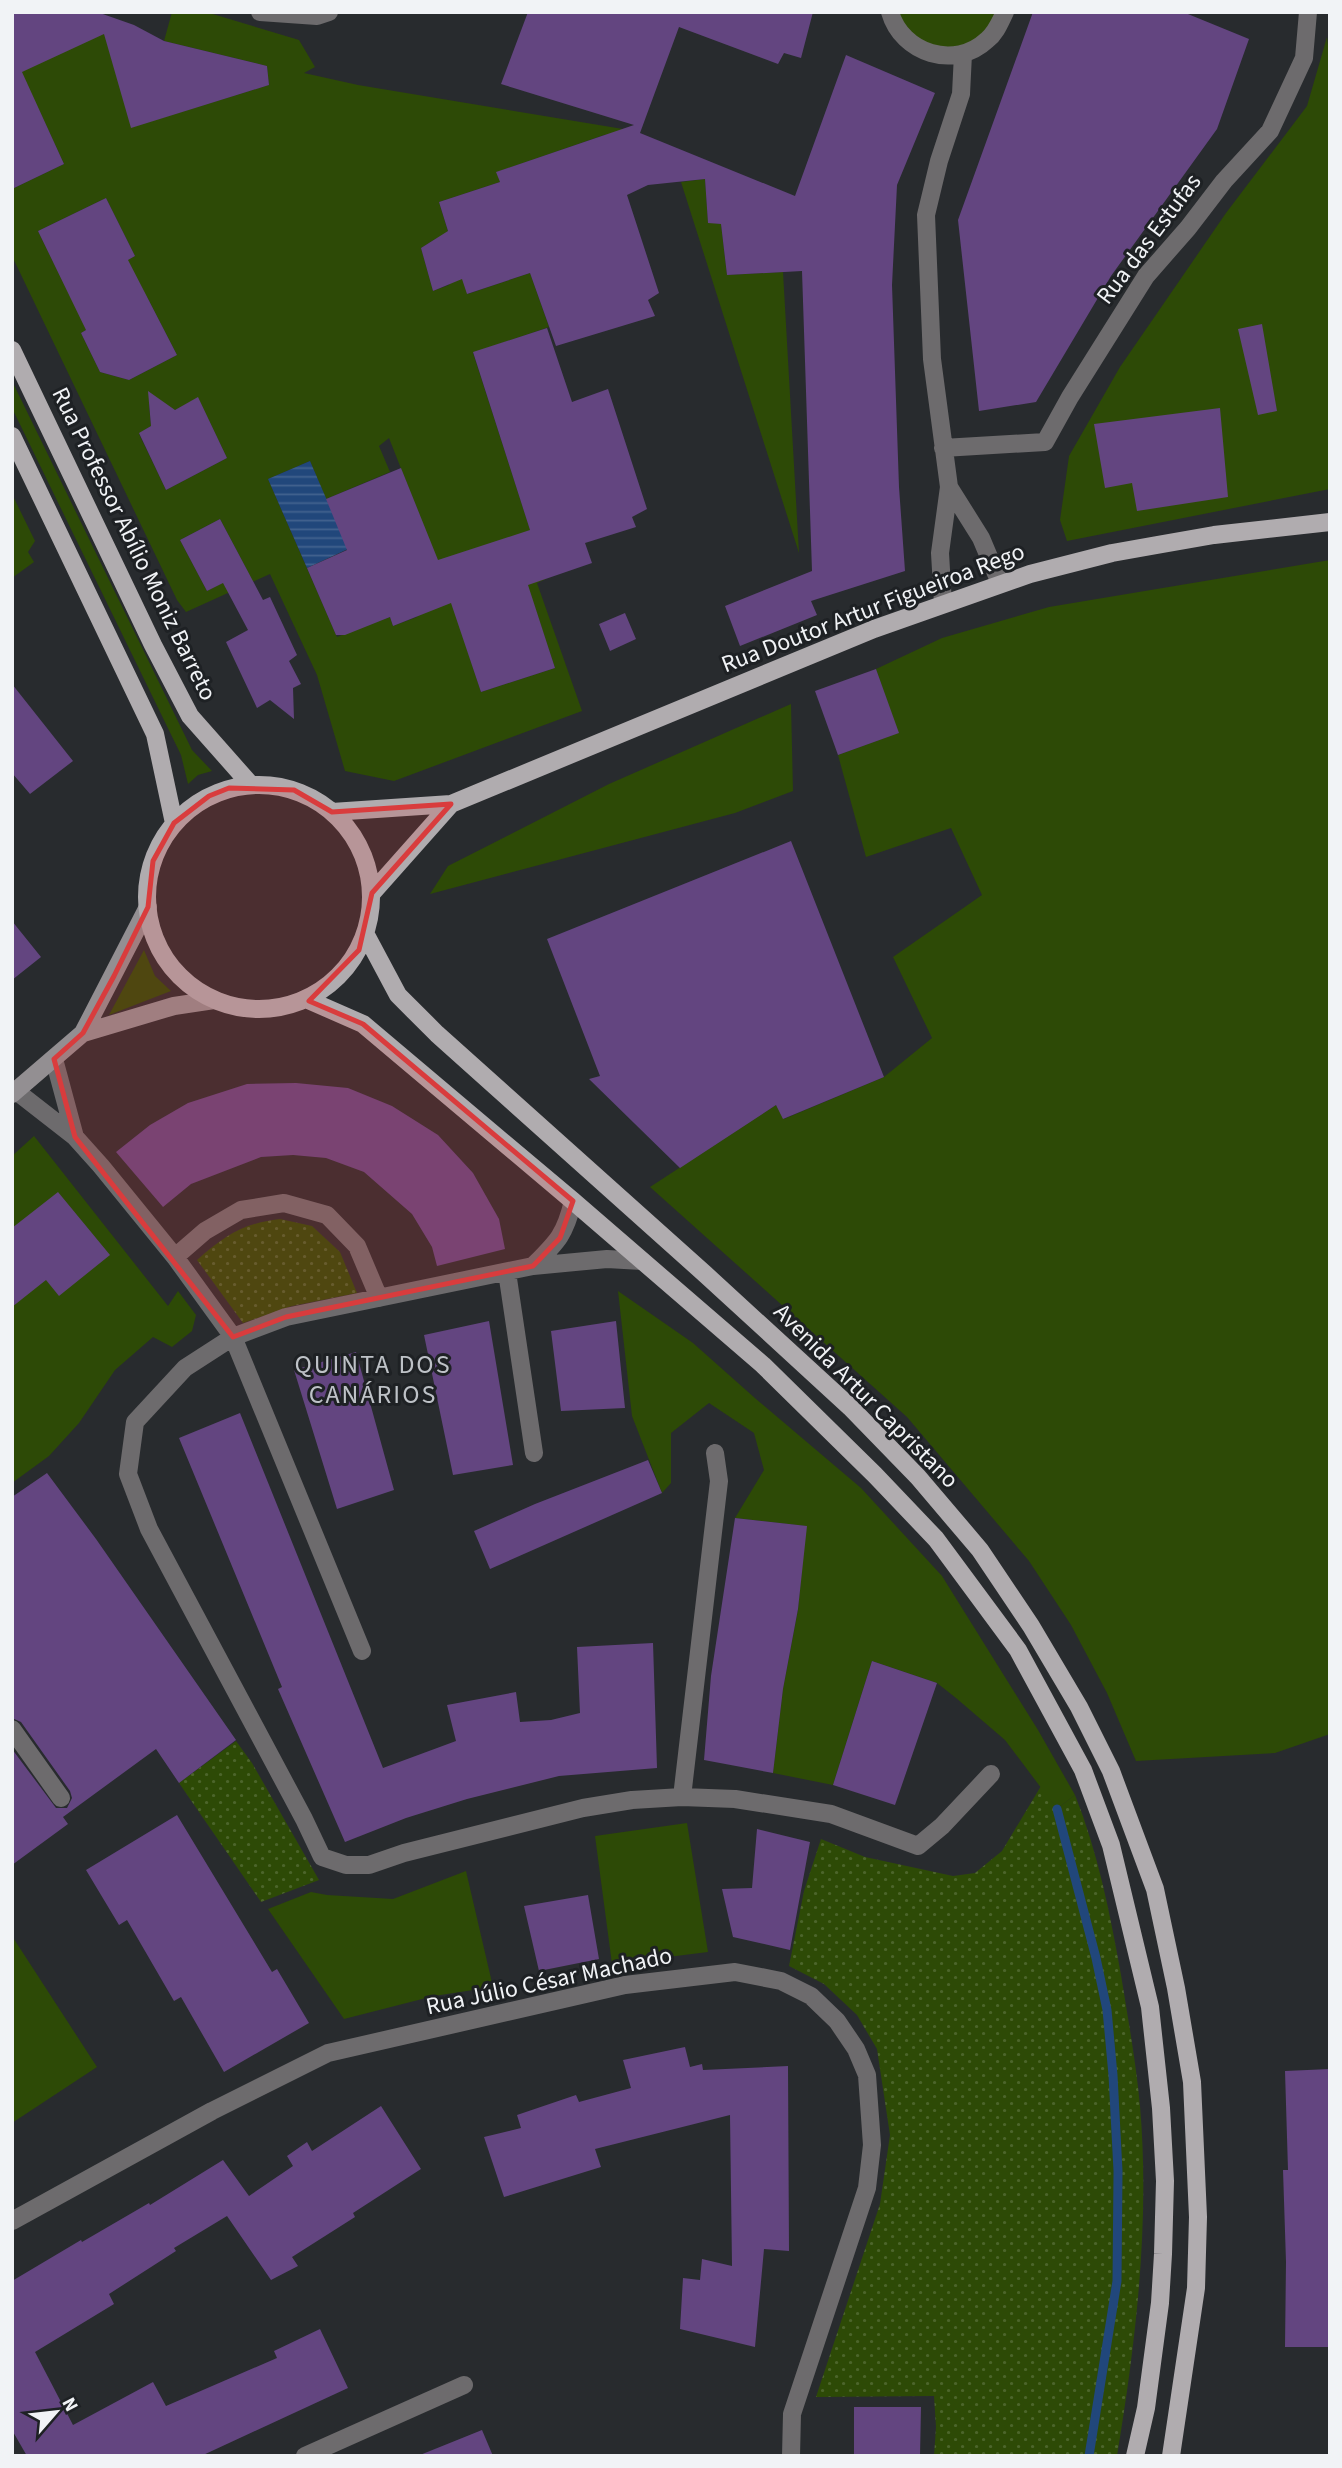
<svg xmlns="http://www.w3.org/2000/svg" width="1342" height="2468" font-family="'Source Sans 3',sans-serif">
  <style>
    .green { fill: #2d4a06; fill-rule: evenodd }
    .park { fill: url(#park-dots) }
    .water { fill: url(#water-rules) }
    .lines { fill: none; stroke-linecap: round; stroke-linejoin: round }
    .stream { stroke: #21477b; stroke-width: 9 }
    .building { fill: #634580 }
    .minor { stroke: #6d6b6d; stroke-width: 18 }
    .secondary { stroke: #938f92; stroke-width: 18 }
    .primary { stroke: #b0acaf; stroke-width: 18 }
    .marked { fill: #d93c3d; fill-opacity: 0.2; stroke: #d93c3d; stroke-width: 5; stroke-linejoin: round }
    .labels { text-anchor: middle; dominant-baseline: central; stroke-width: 6; stroke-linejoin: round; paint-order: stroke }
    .street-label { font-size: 24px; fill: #f1f3f6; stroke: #1e2124 }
    .neighbourhood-label { font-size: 26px; letter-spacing: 2px; fill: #bec2c7; stroke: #1e2124 }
  </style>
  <defs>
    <pattern id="park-dots" width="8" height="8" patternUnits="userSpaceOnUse" patternTransform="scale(1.75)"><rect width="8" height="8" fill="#2d4a06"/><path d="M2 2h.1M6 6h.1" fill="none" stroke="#4c652b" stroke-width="1.8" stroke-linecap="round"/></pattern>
    <pattern id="water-rules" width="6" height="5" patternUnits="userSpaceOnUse" patternTransform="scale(1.75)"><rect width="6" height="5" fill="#21477b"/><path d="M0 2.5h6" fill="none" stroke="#42628e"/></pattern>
  </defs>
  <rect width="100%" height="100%" fill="#282b2e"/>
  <!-- green -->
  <path class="green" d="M 53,12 L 98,12 L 132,127 L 269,85 L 267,66 L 164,41 L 172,12 L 206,12 L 299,40 L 315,67 L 304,73 L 358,85 L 635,131 L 604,135 L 497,172 L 500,182 L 439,202 L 455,255 L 437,238 L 421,248 L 433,291 L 449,285 L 447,273 L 459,268 L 468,294 L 530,273 L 549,327 L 473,353 L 546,579 L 537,583 L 582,711 L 394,781 L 345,771 L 317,675 L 270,574 L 186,612 L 177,600 L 12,256 L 12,189 L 64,164 L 39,110 L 12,122 L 12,76 ZM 106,198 L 135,256 L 67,290 L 38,231 ZM 147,297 L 177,355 L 129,380 L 100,372 L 81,333 ZM 198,398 L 227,458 L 166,490 L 139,434 L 151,426 L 149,404 L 175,410 ZM 389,438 L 437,560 L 417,617 L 393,626 L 390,617 L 337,637 L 268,479 L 310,461 L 326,499 L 390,472 L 379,446 ZM 220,519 L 247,570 L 207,591 L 180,540 ZM 511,537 L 555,668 L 481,692 L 438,561 Z
    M 890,12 L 1005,12 L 977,48 L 934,55 Z
    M 1327,37 L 1330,60 L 1330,489 L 1067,541 L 1060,520 L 1069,456 L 1120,367 L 1226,213 L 1307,106 Z
    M 705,179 L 708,222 L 721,224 L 727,275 L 783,272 L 799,553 L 681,182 Z
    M 12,381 L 192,750 L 212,771 L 198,775 L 188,784 L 181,755 L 12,408 Z
    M 12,494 L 35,541 L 28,552 L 34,562 L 12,578 Z
    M 1330,560 L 1330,1734 L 1275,1753 L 1136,1761 L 1107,1693 L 1071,1625 L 1029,1561 L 907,1417 L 650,1187 L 776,1105 L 784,1119 L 884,1077 L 932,1038 L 893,957 L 982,895 L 951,828 L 866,857 L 838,755 L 898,733 L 876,669 L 942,638 L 1049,607 Z
    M 791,704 L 793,791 L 735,813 L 430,894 L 448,866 L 609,784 Z
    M 144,950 L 155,976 L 171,991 L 109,1015 Z
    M 34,1136 L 168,1306 L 178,1291 L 196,1315 L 192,1331 L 172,1347 L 153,1337 L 115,1370 L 79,1423 L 49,1456 L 12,1483 L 12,1156 Z
    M 618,1291 L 693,1343 L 756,1399 L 861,1488 L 942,1576 L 1038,1730 L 1075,1795 L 1057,1809 L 1005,1740 L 956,1698 L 937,1683 L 872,1661 L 833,1785 L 773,1773 L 783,1689 L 798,1610 L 806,1526 L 735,1518 L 764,1470 L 754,1433 L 709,1403 L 671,1433 L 671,1483 L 662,1493 L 632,1416 Z
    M 687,1823 L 708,1952 L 612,1964 L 595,1836 Z
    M 466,1871 L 493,1987 L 434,1996 L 344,2019 L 268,1909 L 311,1892 L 327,1895 L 393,1899 Z
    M 12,1936 L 97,2067 L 12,2123 Z"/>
  <!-- park -->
  <path class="park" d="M 280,1219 L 312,1226 L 340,1252 L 357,1293 L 292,1306 L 243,1323 L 197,1260 C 226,1235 241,1224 280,1219 Z
    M 236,1741 L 252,1763 L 319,1880 L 261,1902 L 179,1783 Z
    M 1041,1786 L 1057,1809 L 1075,1795 C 1098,1853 1110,1913 1121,1975 C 1128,2019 1136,2062 1140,2106 C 1150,2223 1136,2340 1117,2456 L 934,2456 L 936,2427 L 934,2396 L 816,2397 L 880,2204 L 890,2135 L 877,2049 L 857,2015 L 824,1984 L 789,1966 L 804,1891 L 821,1839 L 865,1857 L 953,1876 L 975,1873 L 1002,1851 Z"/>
  <!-- water -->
  <path class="water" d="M 310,461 L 348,549 L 307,568 L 268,479 Z"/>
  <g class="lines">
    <!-- stream -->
    <path class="stream" d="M 1057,1809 L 1096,1958 L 1107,2010 L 1113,2075 L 1118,2171 L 1117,2281 L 1089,2456"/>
  </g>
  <!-- building -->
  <path class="building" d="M 12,12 L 97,12 L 134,25 L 164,41 L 267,66 L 269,85 L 131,128 L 104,34 L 22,72 L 64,164 L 12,189 Z
    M 528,12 L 813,12 L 801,58 L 784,53 L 778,64 L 679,27 L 640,133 L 795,196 L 846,55 L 935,93 L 897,185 L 892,285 L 899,487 L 905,571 L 811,601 L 817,615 L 740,646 L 725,606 L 812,571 L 802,271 L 727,275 L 721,224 L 708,223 L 705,179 L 648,185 L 627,195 L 659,293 L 648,300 L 655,316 L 556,346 L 530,273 L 467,294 L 462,279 L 433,291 L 421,248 L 448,231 L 439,202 L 500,182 L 496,172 L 634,125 L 501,84 Z
    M 1033,12 L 1183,12 L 1249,39 L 1217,129 L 1111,276 L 1036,402 L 979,411 L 958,220 Z
    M 106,198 L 135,256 L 128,260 L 177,355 L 129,380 L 100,372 L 81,333 L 86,330 L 38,231 Z
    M 1262,324 L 1277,411 L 1258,415 L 1238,329 Z
    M 547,328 L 572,402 L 608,389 L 647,509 L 632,517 L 636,527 L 585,543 L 592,563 L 528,585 L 555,668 L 481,692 L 451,603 L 393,626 L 390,617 L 345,635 L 336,635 L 307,568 L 347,550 L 326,499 L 401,468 L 438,560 L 530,530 L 473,352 Z
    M 148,391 L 175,410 L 198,397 L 227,458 L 166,490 L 139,433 L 151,426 Z
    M 1220,408 L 1228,497 L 1137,511 L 1132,483 L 1105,488 L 1094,424 Z
    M 220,519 L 263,600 L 270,597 L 297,655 L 289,661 L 301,684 L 293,688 L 294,719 L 270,700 L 257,708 L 226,642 L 248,630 L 223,583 L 207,591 L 180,540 Z
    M 625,613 L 636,639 L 610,651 L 599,624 Z
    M 876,669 L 899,733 L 838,755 L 815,691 Z
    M 12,684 L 73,761 L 30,794 L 12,773 Z
    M 791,841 L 884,1077 L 783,1119 L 776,1105 L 680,1168 L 589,1079 L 600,1076 L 547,939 Z
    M 12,921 L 41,957 L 12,980 Z
    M 296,1083 L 348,1088 L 392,1106 L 438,1135 L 473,1173 L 499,1219 L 505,1249 L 437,1266 L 432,1247 L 412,1214 L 364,1172 L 326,1158 L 293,1155 L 261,1157 L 191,1184 L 163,1207 L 116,1152 L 150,1125 L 188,1103 L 247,1084 Z
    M 58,1192 L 110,1255 L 59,1296 L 46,1280 L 12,1307 L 12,1228 Z
    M 489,1321 L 513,1465 L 453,1475 L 424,1335 Z
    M 616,1321 L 625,1408 L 561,1411 L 551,1331 Z
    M 356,1352 L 394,1490 L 337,1509 L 294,1370 Z
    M 240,1413 L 383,1768 L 456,1741 L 447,1705 L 516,1692 L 520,1722 L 551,1720 L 580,1713 L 577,1647 L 653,1643 L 657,1768 L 559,1776 L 467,1799 L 406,1818 L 345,1842 L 278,1689 L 282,1687 L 179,1438 Z
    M 648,1460 L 662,1493 L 490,1569 L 474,1531 L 535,1504 Z
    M 47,1473 L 96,1539 L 236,1740 L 179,1783 L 156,1749 L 63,1817 L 68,1824 L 12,1865 L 12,1749 L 56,1808 L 67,1808 L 72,1798 L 70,1791 L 21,1722 L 12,1718 L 12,1497 Z
    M 735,1518 L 807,1526 L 798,1609 L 783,1689 L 773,1773 L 704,1760 L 711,1676 Z
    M 872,1661 L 937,1683 L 895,1805 L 833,1785 Z
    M 177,1815 L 272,1972 L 277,1969 L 309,2023 L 224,2072 L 181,1997 L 174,2001 L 127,1920 L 119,1925 L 86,1870 Z
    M 757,1829 L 810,1842 L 790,1950 L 733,1937 L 722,1889 L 752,1888 Z
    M 588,1895 L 599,1959 L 539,1971 L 524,1906 Z
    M 685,2047 L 690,2067 L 702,2064 L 703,2070 L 788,2066 L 789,2251 L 764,2249 L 755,2347 L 680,2329 L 683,2278 L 700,2280 L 702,2259 L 732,2266 L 730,2115 L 595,2149 L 601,2167 L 504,2197 L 484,2137 L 521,2128 L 517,2115 L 576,2095 L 579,2102 L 631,2088 L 623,2060 Z
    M 1330,2069 L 1330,2347 L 1285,2347 L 1286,2262 L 1283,2170 L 1288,2170 L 1285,2071 Z
    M 381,2106 L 421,2169 L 353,2213 L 355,2217 L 292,2257 L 298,2266 L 271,2280 L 227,2216 L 174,2248 L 176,2251 L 109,2294 L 114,2304 L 35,2352 L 73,2425 L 153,2382 L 166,2406 L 277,2358 L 274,2351 L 320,2329 L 348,2388 L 201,2456 L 27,2456 L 12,2430 L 12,2281 L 81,2240 L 82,2242 L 149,2203 L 150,2205 L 223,2160 L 249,2196 L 293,2166 L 287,2156 L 307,2142 L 312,2151 Z
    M 854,2407 L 921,2407 L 920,2456 L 854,2456 Z
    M 482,2430 L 493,2456 L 420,2456 L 420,2455 Z"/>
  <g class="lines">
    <!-- minor -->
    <path class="minor" d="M 260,12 L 317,16 L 329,12
      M 890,12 C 902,54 955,70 987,40 C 996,33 1000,22 1005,12
      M 943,448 L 1045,442 L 1070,397 L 1146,276 L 1188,228 L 1224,181 L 1270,131 L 1304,58 L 1308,12
      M 949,487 L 981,538 L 1000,583
      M 943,604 L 940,553 L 949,487 L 932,359 L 926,215 L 939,161 L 961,94 L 963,54
      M 54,1059 L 75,1137
      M 16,1091 L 75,1137 L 101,1166 L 175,1257 L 233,1337 L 362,1651
      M 175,1257 L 205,1231 L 241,1210 L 284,1203 L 327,1215 L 357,1246 L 379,1298
      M 642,1261 L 607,1259 L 533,1266 L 286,1317 L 233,1337 L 185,1368 L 135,1422 L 128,1474 L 149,1529 L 304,1819 L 322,1857 L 346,1865 L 369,1865 L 404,1853 L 583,1808 L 632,1800 L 682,1797 L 735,1799 L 831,1814 L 918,1846 L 942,1826 L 991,1774
      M 533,1266 C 557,1242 565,1235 573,1201
      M 507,1272 L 534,1453
      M 12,1729 L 61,1798
      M 682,1797 L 719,1481 L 715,1453
      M 12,2221 L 212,2111 L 328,2053 L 625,1985 L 735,1972 L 781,1981 L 811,1996 L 837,2021 L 856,2049 L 867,2075 L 872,2145 L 867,2188 L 792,2414 L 791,2456
      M 305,2456 L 464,2385"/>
    <!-- secondary -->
    <path class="secondary" d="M 83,1033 L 174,1006 L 214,1000
      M 12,1094 L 83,1033 L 148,907"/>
    <!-- primary -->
    <path class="primary" d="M 12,350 L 153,645 L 190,716 L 251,785
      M 12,436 L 155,734 L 174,823
      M147 897a112 112 0 1 1 224 0a112 112 0 1 1-224 0Z
      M 332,812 L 451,804 L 874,629 L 1030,574 L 1112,553 L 1157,545 L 1214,535 L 1330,522
      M 372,893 L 451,804
      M 366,935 L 398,995 L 437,1034 L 705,1274 L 850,1407 L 918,1477 L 980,1550 L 1031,1626 L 1079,1707 L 1111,1771 L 1155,1889 L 1176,1988 L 1192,2082 L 1198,2217 L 1196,2288 L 1171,2456
      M 306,999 L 363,1024 L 573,1201 L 763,1365 L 875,1475 L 936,1539 L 1018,1650 L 1083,1770 L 1111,1845 L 1150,2007 L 1161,2108 L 1165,2181 L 1163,2254 L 1160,2303 L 1146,2408 L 1135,2456"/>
  </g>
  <!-- marked area -->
  <path class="marked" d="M 229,788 L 294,790 L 332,812 L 451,804 L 372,893 L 359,950 L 309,1001 L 363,1024 L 573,1201 L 560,1238 L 533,1266 L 286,1317 L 233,1337 L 75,1137 L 54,1059 L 83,1033 L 114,976 L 148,907 L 153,861 L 174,823 L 209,796 Z"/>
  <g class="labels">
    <!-- street labels -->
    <g class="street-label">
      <text transform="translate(1149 239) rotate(-53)">Rua das Estufas</text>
      <text transform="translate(134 544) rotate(64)">Rua Professor Abílio Moniz Barreto</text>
      <text transform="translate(873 608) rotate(-21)">Rua Doutor Artur Figueiroa Rego</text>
      <text transform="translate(866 1396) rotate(45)">Avenida Artur Capristano</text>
      <text transform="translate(549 1981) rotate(-12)">Rua Júlio César Machado</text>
    </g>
    <!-- neighbourhood labels -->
    <g class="neighbourhood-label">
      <text x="373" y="1364">QUINTA DOS<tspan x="373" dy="30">CANÁRIOS</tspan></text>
    </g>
  </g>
  <!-- border -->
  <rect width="1342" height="2468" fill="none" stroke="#f1f3f6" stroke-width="28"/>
  <!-- north arrow -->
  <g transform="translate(56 2412) rotate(62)" stroke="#1e2124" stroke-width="5" paint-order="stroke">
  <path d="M0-5L12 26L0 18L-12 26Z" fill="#f1f3f6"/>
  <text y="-10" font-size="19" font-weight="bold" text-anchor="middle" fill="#f1f3f6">N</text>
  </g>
</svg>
